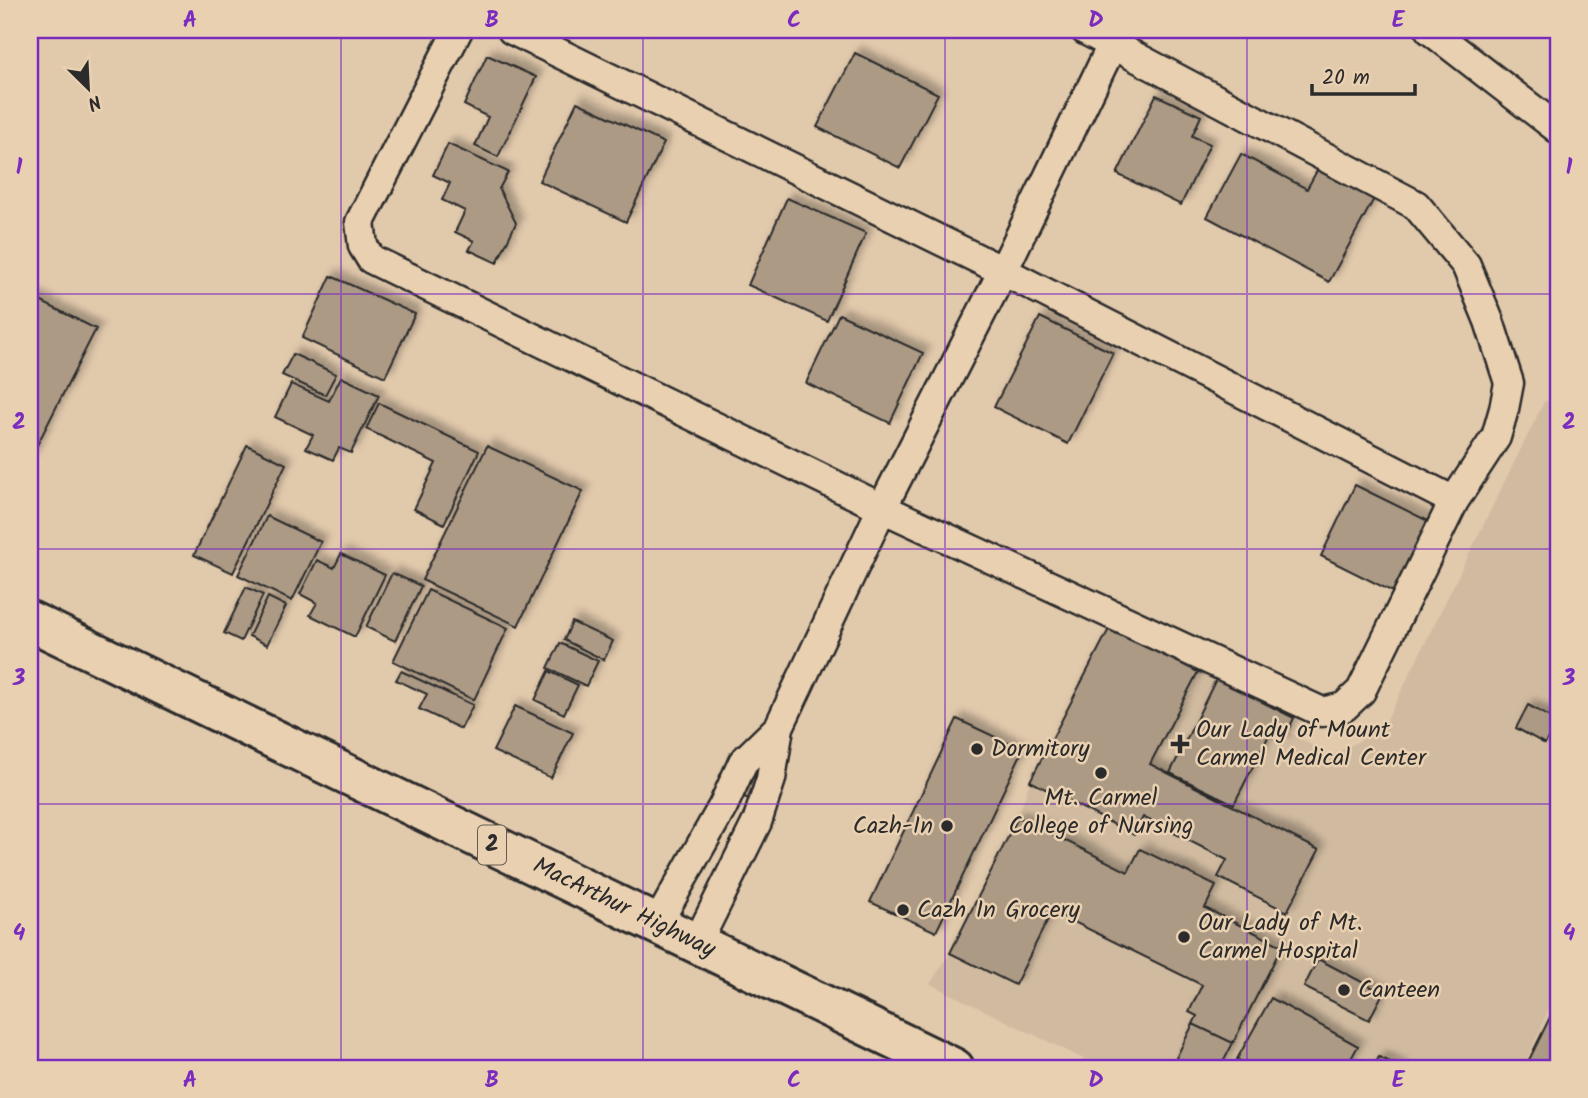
<svg xmlns="http://www.w3.org/2000/svg" width="1588" height="1098" font-family="Kalam,sans-serif">
  <style>
    .built { fill: #d1bba0 }
    .building { fill: #ac9a85; stroke: #2b2b2b; stroke-width: 2; filter: url(#shadow) }
    .lines { fill: none; stroke-linecap: round; stroke-linejoin: round }
    .minor-casing { stroke: #2b2b2b; stroke-width: 33 }
    .trunk-casing { stroke: #2b2b2b; stroke-width: 44 }
    .minor { stroke: #e9d0b1; stroke-width: 28 }
    .trunk { stroke: #e9d0b1; stroke-width: 38 }
    .grid { fill: none; stroke: #7b2cbf; stroke-width: 2; stroke-opacity: 0.55 }
    .poi-dot { fill: #2b2b2b; stroke: #e9d0b1; stroke-width: 2.5 }
    .labels { text-anchor: middle; dominant-baseline: central; stroke-width: 5; stroke-linejoin: round; paint-order: stroke }
    .shield { fill: #e9d0b1; stroke: #645c53; stroke-width: 2 }
    .shield-label { font-size: 23px; font-weight: bold; fill: #2b2b2b }
    .poi-label { font-size: 24px; fill: #2b2b2b; stroke: #e9d0b1; text-anchor: start }
    .street-label { font-size: 24px; fill: #2b2b2b; stroke: #e9d0b1 }
    .neatline { fill: none; stroke: #7b2cbf; stroke-width: 2.5 }
    .grid-label { font-size: 23px; text-anchor: middle; font-weight: bold; fill: #7b2cbf }
  </style>
  <defs>
    <filter id="shadow"><feDropShadow dx="6" dy="-6" stdDeviation="3.5" flood-color="#0004"/></filter>
  </defs>
  <rect width="100%" height="100%" fill="#e1c9ac"/>
  <filter id="ink" filterUnits="userSpaceOnUse"><feTurbulence type="fractalNoise" baseFrequency=".0143" numOctaves="2"/><feDisplacementMap in="SourceGraphic" scale="14" xChannelSelector="R" yChannelSelector="G"/><feConvolveMatrix kernelMatrix="1 2 1 2 8 2 1 2 1" color-interpolation-filters="sRGB"/></filter>
  <g filter="url(#ink)">
    <!-- built -->
    <path class="built" d="M 1545,400 L 1558,408 L 1558,943 L 1552,955 L 1558,958 L 1558,989 L 1522,1068 L 1102,1068 L 930,984 L 950,953 L 1018,817 L 1030,781 L 1110,627 L 1198,672 L 1294,718 L 1288,732 L 1331,756 L 1383,728 Z"/>
    <!-- building -->
    <path class="building" d="M 855,53 L 938,94 L 900,168 L 817,127 Z
      M 487,55 L 536,77 L 498,157 L 475,146 L 488,117 L 464,105 Z
      M 1156,95 L 1201,116 L 1192,136 L 1210,144 L 1181,205 L 1117,174 Z
      M 577,102 L 664,143 L 626,222 L 539,181 Z
      M 448,144 L 508,172 L 499,189 L 516,223 L 497,263 L 469,250 L 474,241 L 455,232 L 465,211 L 442,200 L 450,183 L 433,175 Z
      M 1241,154 L 1307,189 L 1320,165 L 1376,195 L 1329,282 L 1207,217 Z
      M 787,198 L 866,233 L 827,321 L 748,285 Z
      M 331,276 L 415,314 L 385,377 L 302,338 Z
      M 30,296 L 96,329 L 30,459 Z
      M 839,314 L 923,353 L 890,423 L 806,383 Z
      M 1040,317 L 1113,353 L 1068,444 L 994,407 Z
      M 293,354 L 336,374 L 325,395 L 282,375 Z
      M 341,377 L 379,395 L 351,453 L 339,448 L 333,460 L 306,448 L 313,435 L 275,417 L 291,384 L 329,401 Z
      M 379,403 L 479,451 L 444,524 L 414,509 L 436,463 L 366,429 Z
      M 247,445 L 286,464 L 233,573 L 194,555 Z
      M 487,446 L 583,491 L 518,626 L 422,580 Z
      M 1355,485 L 1428,521 L 1393,592 L 1321,556 Z
      M 267,516 L 321,542 L 292,601 L 238,575 Z
      M 341,554 L 385,575 L 355,637 L 310,615 L 317,603 L 300,594 L 317,560 L 334,568 Z
      M 392,573 L 421,586 L 395,641 L 366,627 Z
      M 246,587 L 263,595 L 241,641 L 224,633 Z
      M 428,590 L 508,628 L 474,700 L 393,661 Z
      M 268,597 L 286,606 L 267,645 L 249,636 Z
      M 572,622 L 613,641 L 604,660 L 564,640 Z
      M 1110,627 L 1198,672 L 1150,764 L 1319,850 L 1287,912 L 1218,877 L 1227,860 L 1143,817 L 1134,835 L 1030,781 Z
      M 560,643 L 598,661 L 586,686 L 548,668 Z
      M 401,671 L 473,705 L 461,729 L 419,709 L 427,694 L 396,680 Z
      M 549,671 L 578,685 L 564,714 L 535,700 Z
      M 1216,679 L 1294,718 L 1283,742 L 1269,735 L 1234,804 L 1170,773 Z
      M 1528,705 L 1557,721 L 1545,744 L 1516,728 Z
      M 515,706 L 573,733 L 551,778 L 493,751 Z
      M 957,719 L 1023,750 L 936,932 L 870,902 Z
      M 753,774 L 766,780 L 755,802 L 742,796 Z
      M 1018,817 L 1128,872 L 1140,849 L 1216,886 L 1205,908 L 1282,946 L 1233,1043 L 1193,1024 L 1197,1016 L 1189,1012 L 1202,985 L 1052,911 L 1015,985 L 950,953 Z
      M 1318,959 L 1383,993 L 1369,1020 L 1304,987 Z
      M 1271,998 L 1358,1046 L 1346,1068 L 1253,1068 L 1237,1059 Z
      M 1558,1001 L 1558,1068 L 1525,1068 Z
      M 1193,1024 L 1233,1043 L 1220,1068 L 1183,1068 L 1173,1064 Z
      M 1379,1057 L 1403,1068 L 1373,1068 Z"/>
    <g class="lines">
      <!-- minor casing -->
      <g class="minor-casing">
        <path id="minor" d="M 458,30 L 360,222 L 363,246 L 371,259 L 882,508 L 1322,712 L 1344,707 L 1361,691 L 1454,501 L 1496,437 L 1504,409 L 1509,383 L 1489,321 L 1466,265 L 1416,205 L 1085,30
          M 512,30 L 1003,271 L 1454,501
          M 1430,30 L 1558,129
          M 657,924 L 723,806 L 743,762 L 779,727
          M 697,943 L 757,822 L 771,779 L 779,727 L 882,508 L 1003,271 L 1113,43"/>
      </g>
      <!-- trunk casing -->
      <g class="trunk-casing">
        <path id="trunk" d="M 30,621 L 954,1068"/>
      </g>
      <!-- minor -->
      <use href="#minor" class="minor"/>
      <!-- trunk -->
      <use href="#trunk" class="trunk"/>
    </g>
  </g>
  <!-- grid -->
  <path class="grid" d="M 341,30 L 341,1068M 643,30 L 643,1068M 945,30 L 945,1068M 1247,30 L 1247,1068M 30,294 L 1558,294M 30,549 L 1558,549M 30,804 L 1558,804"/>
  <!-- markers -->
  <g class="poi-dot">
    <path d="M1176.5 733.5h7v7h7v7h-7v7h-7v-7h-7v-7h7z"/>
    <circle cx="977" cy="749" r="7"/>
    <circle cx="1101" cy="773" r="7"/>
    <circle cx="947" cy="826" r="7"/>
    <circle cx="903" cy="910" r="7"/>
    <circle cx="1184" cy="937" r="7"/>
    <circle cx="1344" cy="990" r="7"/>
  </g>
  <g class="labels">
    <!-- shield labels -->
    <rect class="shield" x="478" y="825.5" width="28" height="39" rx="5"/>
    <g class="shield-label">
      <text x="492" y="845">2</text>
    </g>
    <!-- poi labels -->
    <g class="poi-label">
      <text x="1196" y="730">Our Lady of Mount<tspan x="1196" dy="28">Carmel Medical Center</tspan></text>
      <text x="991" y="749">Dormitory</text>
      <text x="1101" y="798" text-anchor="middle">Mt. Carmel<tspan x="1101" dy="28">College of Nursing</tspan></text>
      <text x="933" y="826" text-anchor="end">Cazh-In</text>
      <text x="917" y="910">Cazh In Grocery</text>
      <text x="1198" y="923">Our Lady of Mt.<tspan x="1198" dy="28">Carmel Hospital</tspan></text>
      <text x="1358" y="990">Canteen</text>
    </g>
    <!-- street labels -->
    <g class="street-label">
      <text transform="translate(624 908) rotate(26)">MacArthur Highway</text>
    </g>
  </g>
  <!-- margin -->
  <rect width="1588" height="1098" fill="none" stroke="#e9d0b1" stroke-width="77"/>
  <!-- north arrow -->
  <g transform="translate(88 88) rotate(156)" stroke="#e9d0b1" stroke-width="5" paint-order="stroke">
  <path d="M0-5L12 26L0 18L-12 26Z" fill="#2b2b2b"/>
  <text y="-10" font-size="19" font-weight="bold" text-anchor="middle" fill="#2b2b2b">N</text>
  </g>
  <!-- scale -->
  <path d="M1312 84v10h103v-10" fill="none" stroke="#2b2b2b" stroke-width="3.5"/>
  <text x="1322" y="84" font-size="21" fill="#2b2b2b" stroke="#e9d0b1" stroke-width="5" paint-order="stroke">20 m</text>
  <rect x="38" y="38" width="1512" height="1022" class="neatline"/>
  <g class="grid-label">
    <text x="190" y="27">A</text>
    <text x="492" y="27">B</text>
    <text x="794" y="27">C</text>
    <text x="1096" y="27">D</text>
    <text x="1398" y="27">E</text>
    <text x="19" y="174">1</text>
    <text x="1569" y="174">1</text>
    <text x="19" y="429">2</text>
    <text x="1569" y="429">2</text>
    <text x="19" y="685">3</text>
    <text x="1569" y="685">3</text>
    <text x="19" y="940">4</text>
    <text x="1569" y="940">4</text>
    <text x="190" y="1087">A</text>
    <text x="492" y="1087">B</text>
    <text x="794" y="1087">C</text>
    <text x="1096" y="1087">D</text>
    <text x="1398" y="1087">E</text>
  </g>
</svg>
